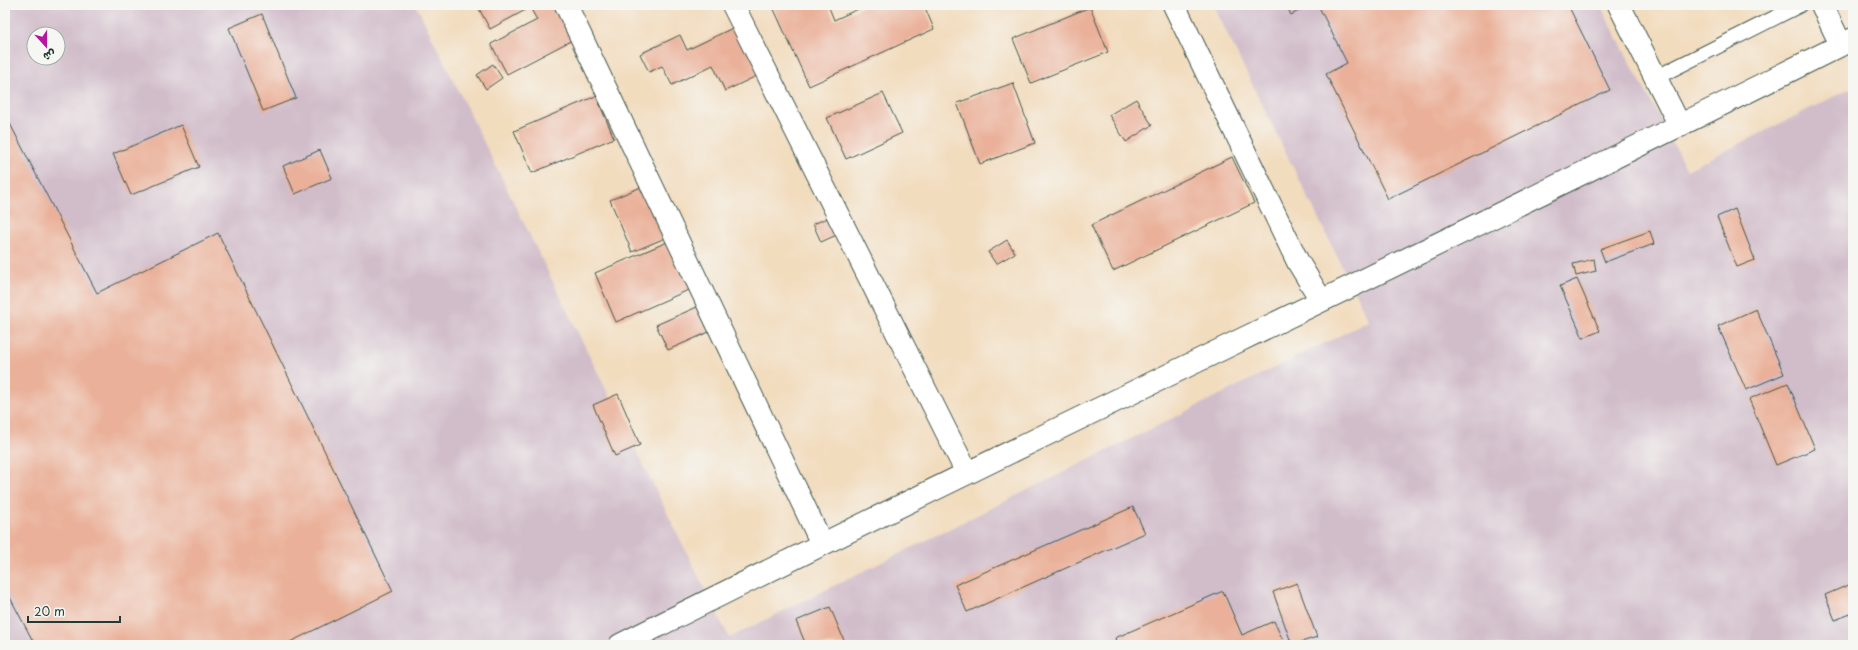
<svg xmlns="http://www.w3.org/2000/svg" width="1858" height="650" font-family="'Playpen Sans','Playpen Sans Arabic',sans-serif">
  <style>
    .industrial { fill: #d1bdca; fill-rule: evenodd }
    .building { fill: #eab099 }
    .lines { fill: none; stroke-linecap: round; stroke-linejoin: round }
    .lane-casing { stroke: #3f5549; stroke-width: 16 }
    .street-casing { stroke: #3f5549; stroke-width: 24 }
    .lane { stroke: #fff; stroke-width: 14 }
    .street { stroke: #fff; stroke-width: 22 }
  </style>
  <rect width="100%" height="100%" fill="#f6f6f2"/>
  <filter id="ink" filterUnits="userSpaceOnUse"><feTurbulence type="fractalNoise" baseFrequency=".025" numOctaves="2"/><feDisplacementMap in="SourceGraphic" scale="8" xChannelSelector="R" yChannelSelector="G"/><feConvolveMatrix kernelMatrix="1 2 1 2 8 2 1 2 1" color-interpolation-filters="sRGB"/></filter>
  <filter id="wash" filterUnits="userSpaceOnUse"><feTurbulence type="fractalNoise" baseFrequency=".012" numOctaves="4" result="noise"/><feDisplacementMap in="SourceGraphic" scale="16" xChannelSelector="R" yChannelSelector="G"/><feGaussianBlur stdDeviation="0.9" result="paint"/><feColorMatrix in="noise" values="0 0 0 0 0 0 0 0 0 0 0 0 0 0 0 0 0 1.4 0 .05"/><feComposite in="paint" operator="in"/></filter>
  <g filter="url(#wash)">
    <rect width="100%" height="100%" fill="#f2dcbe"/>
    <!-- industrial -->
    <path class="industrial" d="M 5,5 L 416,5 L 729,638 L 1369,321 L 1213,5 L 1600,5 L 1687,170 L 1853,87 L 1853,645 L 5,645 ZM 34,34 L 58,34 L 58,58 L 34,58 Z"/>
    <g id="blocks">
      <!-- building -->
      <path class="building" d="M 477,5 L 535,5 L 490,29 Z
        M 539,5 L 564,5 L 580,36 L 507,74 L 491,44 L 537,20 L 531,9 Z
        M 772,5 L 828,5 L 834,20 L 867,5 L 924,5 L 934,29 L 809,86 Z
        M 1286,5 L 1310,5 L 1291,15 Z
        M 1318,5 L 1568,5 L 1610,90 L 1388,199 L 1326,74 L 1347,63 Z
        M 1090,7 L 1108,52 L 1031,83 L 1013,39 Z
        M 262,14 L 296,98 L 263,111 L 229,28 Z
        M 743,23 L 765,72 L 725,91 L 713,65 L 672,85 L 662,66 L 649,72 L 640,54 L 680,35 L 687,50 Z
        M 493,64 L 502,78 L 486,89 L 477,75 Z
        M 1013,83 L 1035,143 L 980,164 L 957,103 Z
        M 883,93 L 902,133 L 846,159 L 827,118 Z
        M 596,96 L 614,138 L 532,173 L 514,131 Z
        M 1136,99 L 1152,125 L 1126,142 L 1109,115 Z
        M 5,114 L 97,293 L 218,233 L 393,591 L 284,645 L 35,645 L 5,588 Z
        M 181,125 L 199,167 L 131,195 L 113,154 Z
        M 320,150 L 332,178 L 295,194 L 283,166 Z
        M 1232,157 L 1254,203 L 1113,271 L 1091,225 Z
        M 653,182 L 675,234 L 632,252 L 610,200 Z
        M 1735,209 L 1755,260 L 1737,267 L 1717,217 Z
        M 833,216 L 841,233 L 821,242 L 813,224 Z
        M 1650,231 L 1654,244 L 1605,262 L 1600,249 Z
        M 672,240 L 693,288 L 616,322 L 595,273 Z
        M 1007,240 L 1015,253 L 996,264 L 988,252 Z
        M 1594,259 L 1596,271 L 1576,276 L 1573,264 Z
        M 1577,279 L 1600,331 L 1583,338 L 1560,286 Z
        M 697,307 L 709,332 L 668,350 L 656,325 Z
        M 1756,309 L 1784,374 L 1746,390 L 1718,326 Z
        M 1788,383 L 1815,449 L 1776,465 L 1749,399 Z
        M 618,394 L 640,445 L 615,456 L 593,405 Z
        M 1133,507 L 1145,533 L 967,612 L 955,585 Z
        M 1297,583 L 1317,637 L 1292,645 L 1273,592 Z
        M 1853,583 L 1853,613 L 1835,620 L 1825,595 Z
        M 1223,591 L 1242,635 L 1274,621 L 1285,645 L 1107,645 L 1116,641 L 1115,638 Z
        M 830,607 L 846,645 L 806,645 L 796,621 Z"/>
    </g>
  </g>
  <g filter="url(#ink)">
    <use href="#blocks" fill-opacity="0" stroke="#3f5549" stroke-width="1"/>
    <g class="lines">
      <!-- lane casing -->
      <g class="lane-casing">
        <path id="lane" d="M 1655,78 L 1800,5"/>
      </g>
      <!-- street casing -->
      <g class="street-casing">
        <path id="street" d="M 566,5 L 822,544
          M 733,5 L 967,473
          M 1174,5 L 1298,262 L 1321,300
          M 1619,5 L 1680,126
          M 1822,5 L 1841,45
          M 620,645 C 1029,439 1444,245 1853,39"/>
      </g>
      <!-- lane -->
      <use href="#lane" class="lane"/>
      <!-- street -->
      <use href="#street" class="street"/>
    </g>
  </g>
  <!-- margin -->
  <rect width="1858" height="650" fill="none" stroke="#f6f6f2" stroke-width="20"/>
  <!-- north arrow -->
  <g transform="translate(46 46) rotate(159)"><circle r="19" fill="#f6f6f2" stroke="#a0aca6"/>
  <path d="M0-3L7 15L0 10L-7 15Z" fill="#b5179e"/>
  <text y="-6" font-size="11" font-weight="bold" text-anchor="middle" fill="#1f3d34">ش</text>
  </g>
  <!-- scale -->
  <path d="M28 616v6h92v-6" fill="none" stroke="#1f3d34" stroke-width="2"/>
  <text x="34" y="616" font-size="12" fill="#1f3d34" stroke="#f6f6f2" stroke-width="3" paint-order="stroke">20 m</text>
</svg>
